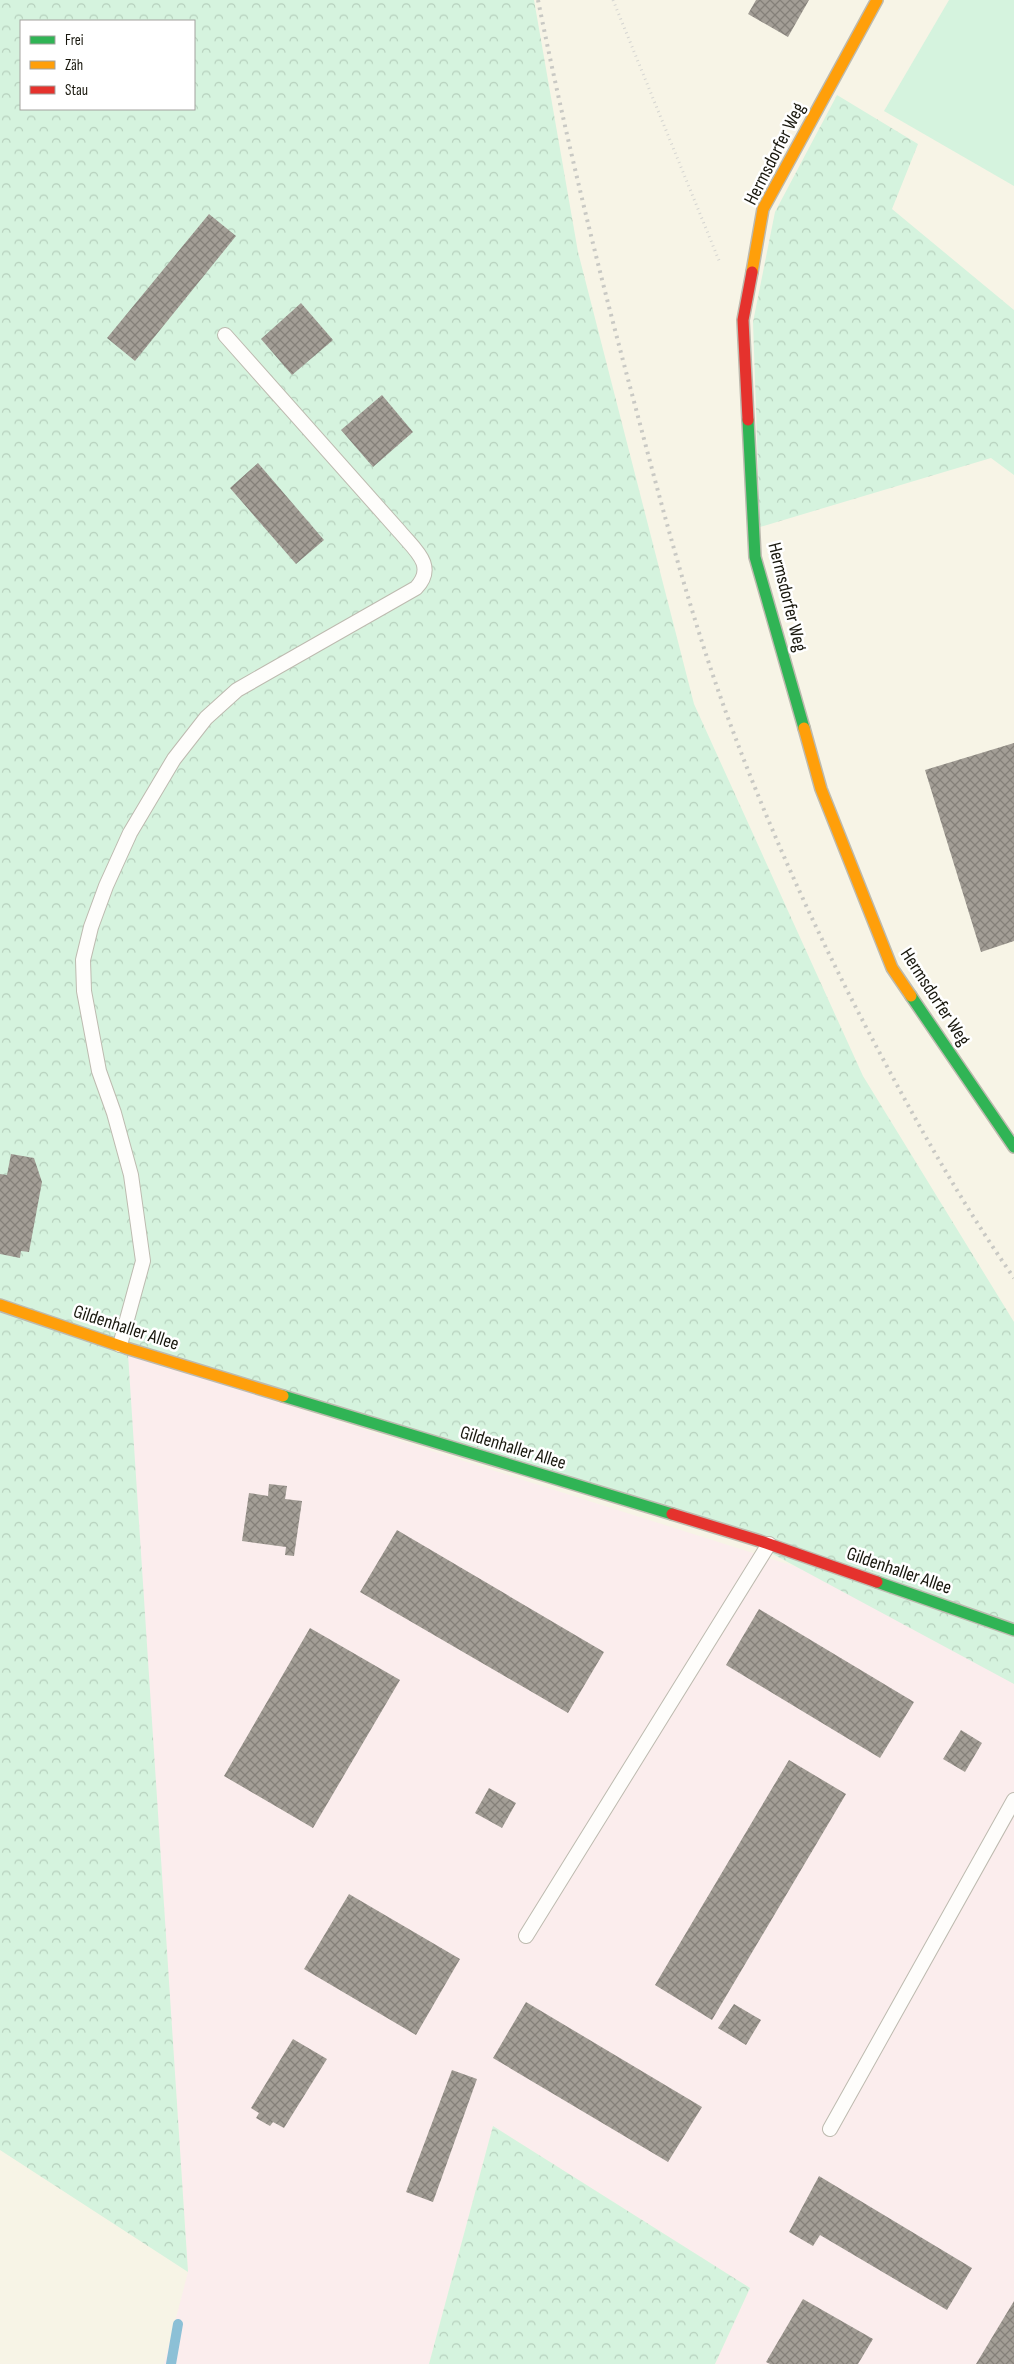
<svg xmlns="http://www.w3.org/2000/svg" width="1014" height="2364" font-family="'Sofia Sans Condensed',sans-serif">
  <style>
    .industrial { fill: #fbeded }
    .grass { fill: #d5f3de }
    .forest { fill: url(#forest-crowns); fill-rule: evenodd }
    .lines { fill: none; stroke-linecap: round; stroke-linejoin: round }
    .stream { stroke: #8cc0d6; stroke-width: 10 }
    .building { fill: url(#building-cross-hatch) }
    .lane-casing { stroke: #bdbaaf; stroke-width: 16 }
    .fast-casing { stroke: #bdbaaf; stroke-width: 14 }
    .slow-casing { stroke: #bdbaaf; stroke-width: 14 }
    .jam-casing { stroke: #bdbaaf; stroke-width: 14 }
    .path { stroke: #d5d5d1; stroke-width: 3; stroke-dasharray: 1 4; stroke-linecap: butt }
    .lane { stroke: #fefdfb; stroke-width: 14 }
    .fast { stroke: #30b455; stroke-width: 11 }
    .slow { stroke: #ff9f0a; stroke-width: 11 }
    .jam { stroke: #e5322d; stroke-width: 11 }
    .rail { stroke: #c9c9c4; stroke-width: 4; stroke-dasharray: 2.5 5; stroke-linecap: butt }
    .labels { text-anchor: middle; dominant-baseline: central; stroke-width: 5; stroke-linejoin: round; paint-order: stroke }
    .street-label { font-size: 19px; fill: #18170d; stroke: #fff }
  </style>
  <defs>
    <pattern id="forest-crowns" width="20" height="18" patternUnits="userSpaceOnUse" patternTransform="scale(1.25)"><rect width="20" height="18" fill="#d5f3de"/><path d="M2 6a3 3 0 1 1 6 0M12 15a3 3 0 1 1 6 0" fill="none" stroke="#b6d0bd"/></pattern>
    <pattern id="building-cross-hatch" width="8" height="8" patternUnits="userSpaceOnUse" patternTransform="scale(1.25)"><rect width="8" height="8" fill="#a39e96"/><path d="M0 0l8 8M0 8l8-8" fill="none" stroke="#848079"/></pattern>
  </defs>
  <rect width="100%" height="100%" fill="#f7f4e6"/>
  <!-- industrial -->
  <path class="industrial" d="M 127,1354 L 1014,1636 L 1014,2364 L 715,2364 L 750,2288 L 493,2126 L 429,2364 L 164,2364 L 188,2272 Z"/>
  <!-- grass -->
  <path class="grass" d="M 949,0 L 1014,0 L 1014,186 L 884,111 Z"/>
  <!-- forest -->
  <path class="forest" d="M 0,0 L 534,0 L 578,252 L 694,704 L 863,1076 L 1014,1322 L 1014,1684 L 754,1544 L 128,1354 L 188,2272 L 0,2150 ZM 21,21 L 194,21 L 194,109 L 21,109 Z
    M 837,95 L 918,144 L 892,209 L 1014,310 L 1014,475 L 991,458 L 760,527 L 753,322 L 775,212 Z
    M 493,2126 L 750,2288 L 715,2364 L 429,2364 Z"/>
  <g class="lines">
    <!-- stream -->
    <path class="stream" d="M 171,2364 L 178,2324"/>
  </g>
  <!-- building -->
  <path class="building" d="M 756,0 L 809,0 L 788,37 L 748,14 Z
    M 209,214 L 236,236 L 135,361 L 107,338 Z
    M 301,303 L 333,340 L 292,375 L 261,339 Z
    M 382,395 L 413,432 L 373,467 L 341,430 Z
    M 258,463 L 324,540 L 296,564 L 230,488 Z
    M 1014,743 L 1014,941 L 981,952 L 925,770 Z
    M 11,1154 L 34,1158 L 42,1182 L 29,1252 L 21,1251 L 20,1258 L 0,1254 L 0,1174 L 7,1175 Z
    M 269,1484 L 287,1486 L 285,1499 L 302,1501 L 294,1556 L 285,1555 L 286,1547 L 242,1541 L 249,1493 L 268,1496 Z
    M 397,1530 L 604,1652 L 568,1713 L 360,1592 Z
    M 759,1609 L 914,1702 L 880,1758 L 726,1665 Z
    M 310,1628 L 400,1680 L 313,1828 L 224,1776 Z
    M 961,1730 L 982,1743 L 965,1772 L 943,1759 Z
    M 789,1760 L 846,1794 L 712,2020 L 655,1985 Z
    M 489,1788 L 516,1803 L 502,1828 L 475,1813 Z
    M 349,1894 L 460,1959 L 416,2035 L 304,1969 Z
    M 526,2002 L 702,2107 L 668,2162 L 493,2058 Z
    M 734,2004 L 761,2020 L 746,2045 L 718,2028 Z
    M 293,2039 L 327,2059 L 284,2128 L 273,2122 L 270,2126 L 256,2118 L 259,2113 L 251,2108 Z
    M 452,2070 L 477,2079 L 433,2202 L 406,2192 Z
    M 819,2176 L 972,2268 L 947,2310 L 820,2235 L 813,2246 L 789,2232 Z
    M 803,2299 L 873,2339 L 858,2364 L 770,2364 L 766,2362 Z
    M 1014,2301 L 1014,2364 L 976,2364 Z"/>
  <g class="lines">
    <!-- lane casing -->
    <g class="lane-casing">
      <path id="lane" d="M 120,1345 L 143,1261 L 131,1175 L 114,1113 L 99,1071 L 84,991 L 83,960 L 91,927 L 106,886 L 130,833 L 174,759 L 206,718 L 237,690 L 416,588 C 437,566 415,550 400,532 L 225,335
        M 526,1936 L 769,1544
        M 830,2129 L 1014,1800"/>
    </g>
    <!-- fast casing -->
    <g class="fast-casing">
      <path id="fast" d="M 748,420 L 755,557 L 804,728
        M 911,996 L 1014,1147
        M 283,1396 L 672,1514
        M 877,1582 L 1014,1630"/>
    </g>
    <!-- slow casing -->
    <g class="slow-casing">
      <path id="slow" d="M 752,272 L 763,209 L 877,0
        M 804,728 L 821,789 L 892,968 L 911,996
        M 0,1305 L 126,1348 L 283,1396"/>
    </g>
    <!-- jam casing -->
    <g class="jam-casing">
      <path id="jam" d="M 748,420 L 743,320 L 752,272
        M 672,1514 L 760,1541 L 877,1582"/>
    </g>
    <!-- path -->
    <path class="path" d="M 613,0 L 720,263"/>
    <!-- lane -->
    <use href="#lane" class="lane"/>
    <!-- fast -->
    <use href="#fast" class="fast"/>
    <!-- slow -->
    <use href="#slow" class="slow"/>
    <!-- jam -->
    <use href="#jam" class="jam"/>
    <!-- rail -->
    <path class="rail" d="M 538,0 C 564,129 595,256 629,383 C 658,491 686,601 724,707 C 768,828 822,946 883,1059 C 923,1134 965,1208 1014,1278"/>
  </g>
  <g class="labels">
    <!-- street labels -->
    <g class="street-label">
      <text transform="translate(775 154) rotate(-63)">Hermsdorfer Weg</text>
      <text transform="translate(787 597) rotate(76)">Hermsdorfer Weg</text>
      <text transform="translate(935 997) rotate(57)">Hermsdorfer Weg</text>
      <text transform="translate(126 1328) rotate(18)">Gildenhaller Allee</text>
      <text transform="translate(513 1448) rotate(17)">Gildenhaller Allee</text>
      <text transform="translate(899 1571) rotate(19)">Gildenhaller Allee</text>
    </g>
  </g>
  <!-- legend -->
  <rect x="20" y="20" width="175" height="90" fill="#ffffff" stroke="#a3a29e"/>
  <rect x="30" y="36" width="25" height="8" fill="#30b455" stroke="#a3a29e"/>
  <text x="65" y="45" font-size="15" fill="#18170d">Frei</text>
  <rect x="30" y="61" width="25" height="8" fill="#ff9f0a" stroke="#a3a29e"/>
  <text x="65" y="70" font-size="15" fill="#18170d">Zäh</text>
  <rect x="30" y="86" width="25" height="8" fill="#e5322d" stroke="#a3a29e"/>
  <text x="65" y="95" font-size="15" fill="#18170d">Stau</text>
</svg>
